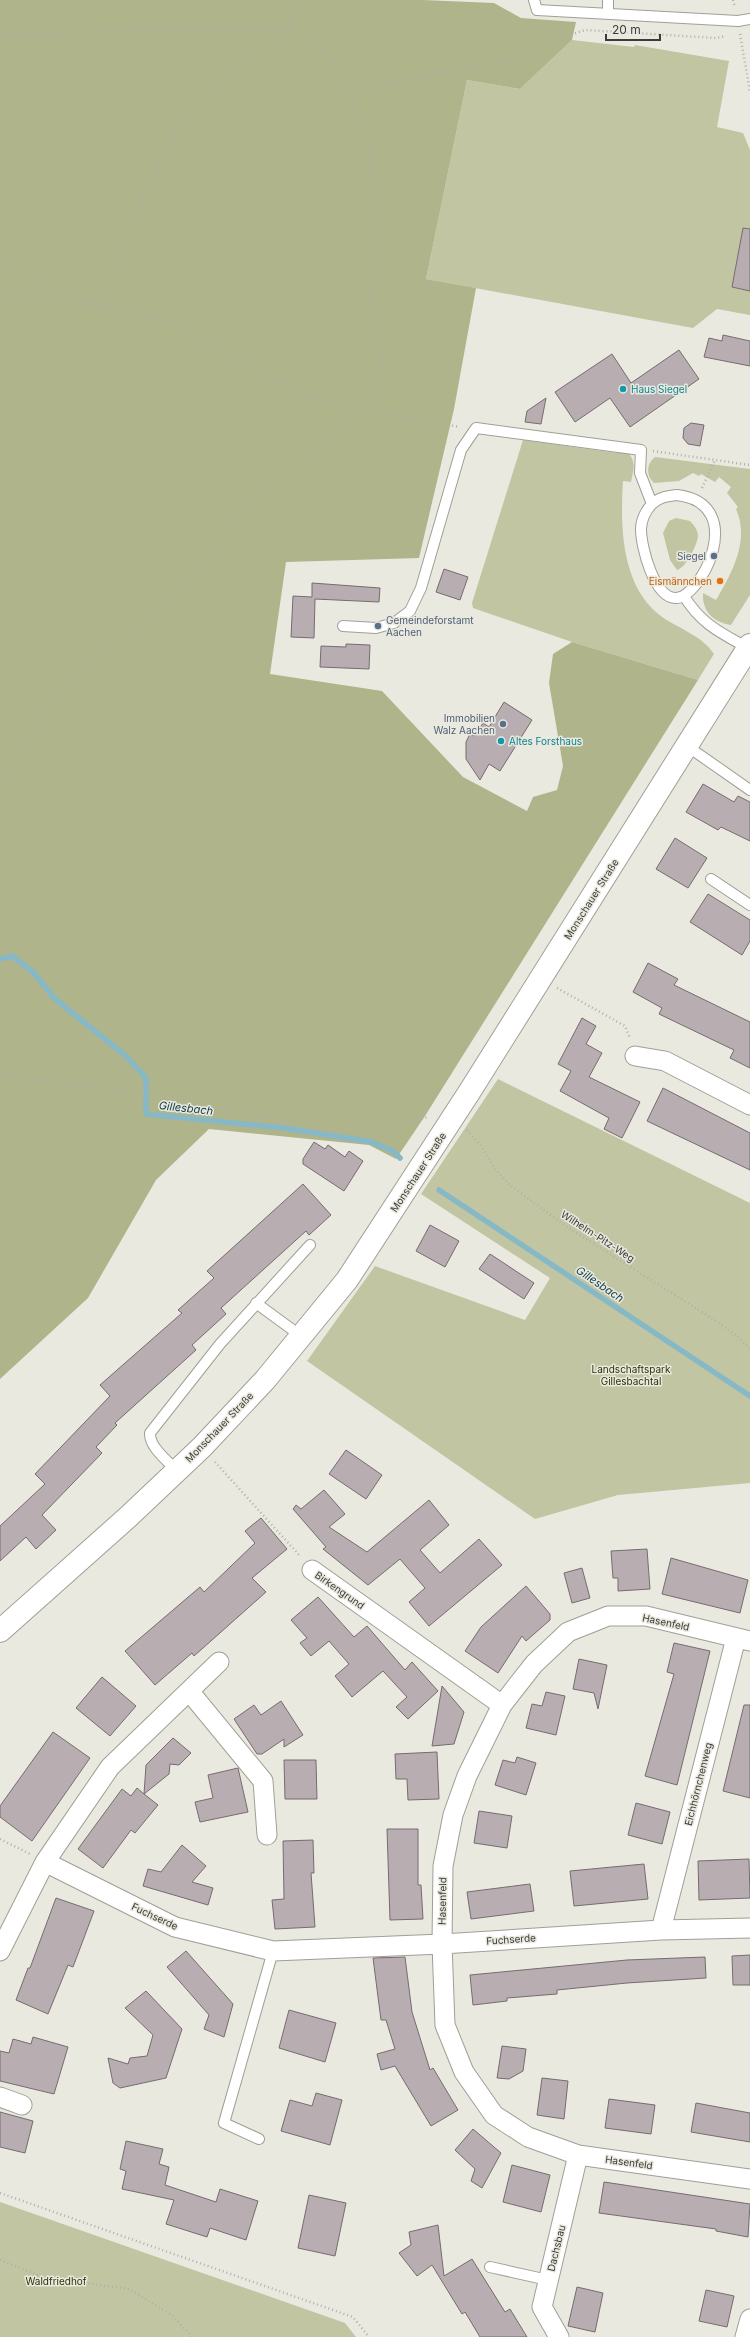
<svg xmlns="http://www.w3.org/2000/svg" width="750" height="2337" font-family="Inter,sans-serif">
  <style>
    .green { fill: #c2c5a2 }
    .forest { fill: #b0b48a }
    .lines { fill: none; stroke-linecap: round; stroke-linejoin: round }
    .stream { stroke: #86b8c6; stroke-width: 5.5 }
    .building { fill: #b8adb1; stroke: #766c70 }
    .lane-casing { stroke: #a09f96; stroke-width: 12 }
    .street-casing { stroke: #a09f96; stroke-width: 21 }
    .primary-casing { stroke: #a09f96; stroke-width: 24 }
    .path { stroke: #b1b0a8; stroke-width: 2.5; stroke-dasharray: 1 3; stroke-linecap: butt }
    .lane { stroke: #fff; stroke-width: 10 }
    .street { stroke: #fff; stroke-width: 19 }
    .primary { stroke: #fff; stroke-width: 22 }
    .culture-dot { fill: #0f9aa8; stroke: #eae9df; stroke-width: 1.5 }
    .service-dot { fill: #5c6f8a; stroke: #eae9df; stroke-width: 1.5 }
    .food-dot { fill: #e8710a; stroke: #eae9df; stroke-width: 1.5 }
    .labels { text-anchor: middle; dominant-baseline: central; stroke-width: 3; stroke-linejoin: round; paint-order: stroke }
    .culture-label { font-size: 10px; fill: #0d838f; stroke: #eae9df; text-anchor: start }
    .service-label { font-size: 10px; fill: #4e5e75; stroke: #eae9df; text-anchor: end }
    .food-label { font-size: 10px; fill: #c56008; stroke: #eae9df; text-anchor: end }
    .street-label { font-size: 10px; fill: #3c3c38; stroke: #eae9df }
    .park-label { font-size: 10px; fill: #2f3100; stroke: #eae9df }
    .water-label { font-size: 11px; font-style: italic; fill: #0e3d48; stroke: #eae9df }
  </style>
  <rect width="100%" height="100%" fill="#eae9df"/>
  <!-- green -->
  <path class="green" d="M 572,40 L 634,47 L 635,45 L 729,61 L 717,127 L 743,133 L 750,150 L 750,315 L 717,309 L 693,328 L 426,279 L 467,80 L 520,89 Z
    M 523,440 L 617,453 L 617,451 L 628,453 C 637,462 633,471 631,482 L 623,481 C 620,528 621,590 665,619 C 681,629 703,637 714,654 L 698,680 L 572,642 L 473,608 L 472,603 Z
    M 655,457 L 750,469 L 750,595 L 731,625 C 714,622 702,612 703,593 L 716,600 C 732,573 750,540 736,509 L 738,507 L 727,493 L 731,487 L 719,477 L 715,482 L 701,474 L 699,476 L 693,473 L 679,481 L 654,483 C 646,476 646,464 655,457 Z
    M 676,518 L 690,521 C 694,525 697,529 698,535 C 698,544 686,568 677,570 L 670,560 L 663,533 L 669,521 Z
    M 498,1079 L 750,1203 L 750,1483 L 618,1495 L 535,1519 L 307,1361 L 375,1266 L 525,1320 L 550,1278 L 421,1194 Z
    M 0,2202 L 345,2323 L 356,2337 L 0,2337 Z"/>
  <!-- forest -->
  <path class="forest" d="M 0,0 L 423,0 L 494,3 L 521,18 L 576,22 L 572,40 L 520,89 L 467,80 L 426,279 L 476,288 L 454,409 L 419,558 L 286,562 L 270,674 L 382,691 L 463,777 L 527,811 L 533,797 L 557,790 L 563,766 L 549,683 L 553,654 L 572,642 L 698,680 L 425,1116 L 396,1159 L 369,1145 L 209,1129 L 156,1180 L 88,1298 L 0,1379 Z"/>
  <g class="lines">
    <!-- stream -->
    <path class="stream" d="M 0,959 L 12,956 L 33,972 L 55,999 L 126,1056 L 146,1078 L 146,1114 L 284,1128 L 372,1142 L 393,1151 L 400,1158
      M 439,1190 L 750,1396"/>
  </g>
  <!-- building -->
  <path class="building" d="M 743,228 L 750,229 L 750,291 L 732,287 Z
    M 723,335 L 750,341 L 750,366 L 704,357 L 709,338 L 722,341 Z
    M 679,350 L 699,379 L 630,427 L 610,398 L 575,422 L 555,392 L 612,354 L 631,383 Z
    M 546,398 L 541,424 L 525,422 L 527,411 Z
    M 691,423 L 704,425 L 700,446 L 688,444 L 683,438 L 684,428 Z
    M 444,569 L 468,577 L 460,600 L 436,592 Z
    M 312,583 L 380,588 L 379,602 L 315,599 L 314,638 L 291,637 L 293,596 L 312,597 Z
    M 346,644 L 370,645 L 369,669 L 320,667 L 321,646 L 346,647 Z
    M 504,702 L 532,720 L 500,771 L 489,764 L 480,780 L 466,759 L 466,742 L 470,734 L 474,736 L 483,723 L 489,727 Z
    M 703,784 L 734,802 L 738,796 L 750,802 L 750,841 L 721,827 L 718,830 L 686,812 Z
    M 675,838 L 707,858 L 688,888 L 656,869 Z
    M 708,894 L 750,920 L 750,941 L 742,955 L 690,922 Z
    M 648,963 L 678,979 L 674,985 L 750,1022 L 750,1068 L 730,1058 L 734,1050 L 659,1014 L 662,1008 L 633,992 Z
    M 582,1018 L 596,1026 L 586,1044 L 602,1053 L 589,1077 L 640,1102 L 622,1138 L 604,1129 L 609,1118 L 560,1091 L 571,1071 L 558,1064 Z
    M 663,1088 L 750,1133 L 750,1170 L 647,1121 Z
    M 314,1142 L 325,1149 L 328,1145 L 345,1157 L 349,1151 L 363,1161 L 344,1191 L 303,1164 L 303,1159 Z
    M 303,1184 L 331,1215 L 309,1235 L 306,1231 L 221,1308 L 226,1314 L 192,1345 L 196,1350 L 115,1423 L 117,1425 L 96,1447 L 102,1453 L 42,1515 L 56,1530 L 36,1549 L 26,1537 L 0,1561 L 0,1526 L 45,1484 L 35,1474 L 110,1396 L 100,1385 L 182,1313 L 178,1310 L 214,1278 L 207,1271 Z
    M 430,1225 L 459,1241 L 445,1267 L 416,1251 Z
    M 490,1254 L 534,1283 L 524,1299 L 479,1269 Z
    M 346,1450 L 382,1475 L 366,1499 L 329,1474 Z
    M 324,1490 L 345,1514 L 329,1527 L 367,1552 L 429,1500 L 449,1525 L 420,1550 L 440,1573 L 479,1539 L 502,1565 L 429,1626 L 409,1602 L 425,1588 L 400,1559 L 368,1585 L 323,1549 L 326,1547 L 293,1509 L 296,1505 L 301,1509 Z
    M 261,1518 L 287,1549 L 252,1578 L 266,1592 L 194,1656 L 192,1653 L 155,1685 L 125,1651 L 200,1587 L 204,1592 L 255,1543 L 245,1531 Z
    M 647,1549 L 650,1589 L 618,1591 L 618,1578 L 613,1578 L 611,1551 Z
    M 671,1558 L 748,1580 L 740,1613 L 662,1594 Z
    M 582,1568 L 590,1598 L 572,1603 L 564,1573 Z
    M 526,1586 L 550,1614 L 550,1620 L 526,1641 L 522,1636 L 498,1673 L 465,1651 L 481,1627 Z
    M 318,1597 L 354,1637 L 367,1626 L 405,1670 L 412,1662 L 438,1691 L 408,1719 L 396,1707 L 407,1697 L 383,1671 L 352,1697 L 335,1676 L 349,1664 L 329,1641 L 311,1656 L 300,1643 L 307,1638 L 291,1620 Z
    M 674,1643 L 710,1651 L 677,1785 L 645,1776 L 674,1674 L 667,1672 Z
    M 579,1659 L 607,1665 L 598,1709 L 594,1693 L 573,1689 Z
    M 102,1677 L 136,1706 L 110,1736 L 76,1708 Z
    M 442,1686 L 464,1712 L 454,1744 L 432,1746 Z
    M 546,1692 L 565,1696 L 556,1735 L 526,1728 L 532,1704 L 542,1706 Z
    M 281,1701 L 303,1735 L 284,1747 L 284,1739 L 262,1754 L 257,1754 L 234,1719 L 254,1705 L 261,1715 Z
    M 744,1705 L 750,1705 L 750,1798 L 723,1791 Z
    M 53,1732 L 90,1758 L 32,1841 L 0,1817 L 0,1806 Z
    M 173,1738 L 191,1753 L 179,1765 L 170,1764 L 169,1774 L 144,1794 L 158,1805 L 135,1833 L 131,1830 L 103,1868 L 78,1849 L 122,1789 L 131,1796 L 137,1788 L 144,1794 L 146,1765 Z
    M 437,1752 L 439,1799 L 408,1800 L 407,1779 L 396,1779 L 395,1754 Z
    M 517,1757 L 536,1763 L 526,1795 L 495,1785 L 503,1760 L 515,1763 Z
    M 284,1760 L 316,1760 L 317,1799 L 285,1799 Z
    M 238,1768 L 248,1812 L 200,1822 L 195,1802 L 213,1798 L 208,1775 Z
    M 636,1803 L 670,1812 L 662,1844 L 628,1835 Z
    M 479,1811 L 512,1816 L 507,1848 L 474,1843 Z
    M 387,1829 L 418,1829 L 418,1885 L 421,1885 L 423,1919 L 390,1920 Z
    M 313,1840 L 314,1873 L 311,1873 L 315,1927 L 275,1929 L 272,1900 L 284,1899 L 283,1841 Z
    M 182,1845 L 206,1866 L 192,1882 L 213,1888 L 208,1905 L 143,1886 L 148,1869 L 161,1872 Z
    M 749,1859 L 750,1898 L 699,1900 L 698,1861 Z
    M 644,1864 L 648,1899 L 574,1906 L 570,1871 Z
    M 530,1884 L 534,1911 L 471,1919 L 467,1892 Z
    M 56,1898 L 94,1911 L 73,1967 L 68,1965 L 48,2014 L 16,2000 L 28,1968 L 30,1968 Z
    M 186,1951 L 233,2004 L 224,2037 L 204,2029 L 209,2015 L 167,1967 Z
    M 750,1955 L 750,1985 L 733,1985 L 732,1956 Z
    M 405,1957 L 412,2012 L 430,2070 L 433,2068 L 458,2110 L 431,2126 L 395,2066 L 381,2070 L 377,2054 L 395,2049 L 386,2020 L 381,2020 L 373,1958 Z
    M 705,1957 L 706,1978 L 627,1983 L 557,1990 L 557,1994 L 507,1998 L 507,2001 L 473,2005 L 470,1975 L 627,1960 Z
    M 146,1991 L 182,2029 L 166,2078 L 120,2088 L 113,2083 L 108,2058 L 128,2064 L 130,2058 L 147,2056 L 153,2035 L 125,2008 Z
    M 289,2010 L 336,2023 L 325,2062 L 279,2048 Z
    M 33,2037 L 68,2047 L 54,2094 L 0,2081 L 0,2051 L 9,2053 L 13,2039 L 31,2044 Z
    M 502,2046 L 526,2049 L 523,2071 L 509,2079 L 497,2078 Z
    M 542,2078 L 568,2081 L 564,2119 L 537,2115 Z
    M 316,2093 L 342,2100 L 330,2145 L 281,2131 L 290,2100 L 312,2106 Z
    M 609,2099 L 655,2105 L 651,2134 L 605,2128 Z
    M 696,2103 L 750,2113 L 750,2142 L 691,2132 Z
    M 0,2112 L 33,2121 L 25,2153 L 0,2147 Z
    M 473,2129 L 501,2153 L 482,2188 L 471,2181 L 475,2169 L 455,2150 Z
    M 126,2141 L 163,2149 L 159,2164 L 169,2167 L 165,2185 L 216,2202 L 220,2189 L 258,2201 L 246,2240 L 210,2228 L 207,2237 L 166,2224 L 174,2200 L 122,2189 L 126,2171 L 120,2169 Z
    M 512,2165 L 550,2175 L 541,2212 L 503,2202 Z
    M 604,2182 L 750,2204 L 748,2237 L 716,2231 L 716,2229 L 599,2213 Z
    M 309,2195 L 346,2203 L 335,2256 L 298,2248 Z
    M 438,2225 L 444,2276 L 472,2259 L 505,2312 L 510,2309 L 527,2337 L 480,2337 L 465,2312 L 462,2314 L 432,2265 L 417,2276 L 399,2253 L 411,2245 L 409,2232 Z
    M 577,2287 L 603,2293 L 595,2332 L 568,2326 Z
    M 706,2290 L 734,2296 L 727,2327 L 699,2321 Z"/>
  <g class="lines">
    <!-- lane casing -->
    <g class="lane-casing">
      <path id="lane" d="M 534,0 L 537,10 L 738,21 L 750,19
        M 608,0 L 608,13
        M 677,495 C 750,504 700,600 675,598 C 654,597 641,547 641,529 C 641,520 646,510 652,504 C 659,497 668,496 677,495 Z
        M 684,596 C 701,624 721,633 748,648
        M 343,626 L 376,628 L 394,623 L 410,611 L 421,588 L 461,450 L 476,428 L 641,450 L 640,473 L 652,504
        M 687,746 L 750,790
        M 711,879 L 750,905
        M 256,1303 L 301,1336
        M 177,1471 C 168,1461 149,1447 150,1433 L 220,1344 L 310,1245
        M 259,2139 L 224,2123 L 273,1951
        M 490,2267 L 548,2280"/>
    </g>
    <!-- street casing -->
    <g class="street-casing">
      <path id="street" d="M 635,1056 L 665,1061 L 750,1105
        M 312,1570 L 502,1705
        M 750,1641 L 646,1616 L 608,1616 L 568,1632 L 534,1664 L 502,1705 L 467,1776 L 453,1815 L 443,1866 L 442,1944 L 445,2025 L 464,2072 L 494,2115 L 528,2137 L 578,2155 L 750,2179
        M 189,1691 L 263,1781 L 267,1835
        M 45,1862 L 175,1927 L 273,1951 L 442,1944 L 661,1930 L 750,1928
        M 661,1930 L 736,1638
        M 0,1951 L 45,1862 L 110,1767 L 219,1662
        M 0,2097 L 22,2105
        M 559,2337 L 542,2307 L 578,2155
        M 745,2337 L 750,2319"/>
    </g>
    <!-- primary casing -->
    <g class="primary-casing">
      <path id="primary" d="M 0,1631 L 128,1517 L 202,1447 L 265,1380 L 347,1280 L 470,1091 L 750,645"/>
    </g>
    <!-- path -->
    <path class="path" d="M 733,0 L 735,7
      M 740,34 L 750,92
      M 0,36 L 72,32 L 292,29 L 326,52 L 349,93 L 369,140 L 375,209 L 372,301 L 381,368 L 368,411 L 314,450 L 233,520 L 180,596 L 60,686 L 0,786
      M 349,93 L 404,80 L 538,54 L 558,39 L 585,30 L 716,38 L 726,36
      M 0,256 L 46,285 L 100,305
      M 0,296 L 104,306 L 166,321 L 307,395 L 368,411 L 460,427
      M 104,306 L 131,221 L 190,102 L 292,29 L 293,0
      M 653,451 L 750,465
      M 702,488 L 715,460
      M 557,988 L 625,1026 L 630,1038
      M 0,1075 L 155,1094 L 281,1122 L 333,1131 L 367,1131 L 429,1117
      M 467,1130 L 482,1147 L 495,1169 L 511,1186 L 567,1227 L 716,1321 L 738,1337 L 750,1349
      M 215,1462 L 300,1556
      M 0,1839 L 30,1854
      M 0,2193 L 353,2317 L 369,2337
      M 0,2260 L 43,2277 L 129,2289 L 173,2316 L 192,2337"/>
    <!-- lane -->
    <use href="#lane" class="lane"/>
    <!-- street -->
    <use href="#street" class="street"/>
    <!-- primary -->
    <use href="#primary" class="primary"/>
  </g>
  <!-- markers -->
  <g class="culture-dot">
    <circle cx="623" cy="389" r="4"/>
    <circle cx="501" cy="741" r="4"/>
  </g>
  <g class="service-dot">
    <circle cx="714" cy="556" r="4"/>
    <circle cx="378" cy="626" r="4"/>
    <circle cx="503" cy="724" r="4"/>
  </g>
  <circle class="food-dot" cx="720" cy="581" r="4"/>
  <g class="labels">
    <!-- culture labels -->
    <g class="culture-label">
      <text x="631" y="389">Haus Siegel</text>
      <text x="509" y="741">Altes Forsthaus</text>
    </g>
    <!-- service labels -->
    <g class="service-label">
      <text x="706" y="556">Siegel</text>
      <text x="386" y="620" text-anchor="start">Gemeindeforstamt<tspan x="386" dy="12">Aachen</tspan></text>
      <text x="495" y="718">Immobilien<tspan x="495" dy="12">Walz Aachen</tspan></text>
    </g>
    <!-- food labels -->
    <g class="food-label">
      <text x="712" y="581">Eismännchen</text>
    </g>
    <!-- street labels -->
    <g class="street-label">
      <text transform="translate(591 899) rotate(-58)">Monschauer Straße</text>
      <text transform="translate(418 1172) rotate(-57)">Monschauer Straße</text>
      <text transform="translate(598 1236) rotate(33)">Wilhelm-Pitz-Weg</text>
      <text transform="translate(219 1427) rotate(-46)">Monschauer Straße</text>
      <text transform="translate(340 1590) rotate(35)">Birkengrund</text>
      <text transform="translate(666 1622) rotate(12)">Hasenfeld</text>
      <text transform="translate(698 1784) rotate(-76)">Eichhörnchenweg</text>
      <text transform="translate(442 1901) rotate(-89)">Hasenfeld</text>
      <text transform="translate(155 1916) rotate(25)">Fuchserde</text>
      <text transform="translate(511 1939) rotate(-4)">Fuchserde</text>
      <text transform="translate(629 2162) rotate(8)">Hasenfeld</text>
      <text transform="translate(556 2248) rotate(-76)">Dachsbau</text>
    </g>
    <!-- park labels -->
    <g class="park-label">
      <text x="631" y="1369">Landschaftspark<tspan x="631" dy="12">Gillesbachtal</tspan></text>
      <text x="56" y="2281">Waldfriedhof</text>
    </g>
    <!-- water labels -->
    <g class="water-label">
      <text transform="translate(186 1108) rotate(6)">Gillesbach</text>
      <text transform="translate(600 1284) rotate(34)">Gillesbach</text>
    </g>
  </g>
  <!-- scale -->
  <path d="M606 34v6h54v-6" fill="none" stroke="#3c3c38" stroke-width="2"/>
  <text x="612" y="34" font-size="12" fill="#3c3c38" stroke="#eae9df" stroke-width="3" paint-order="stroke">20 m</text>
</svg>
